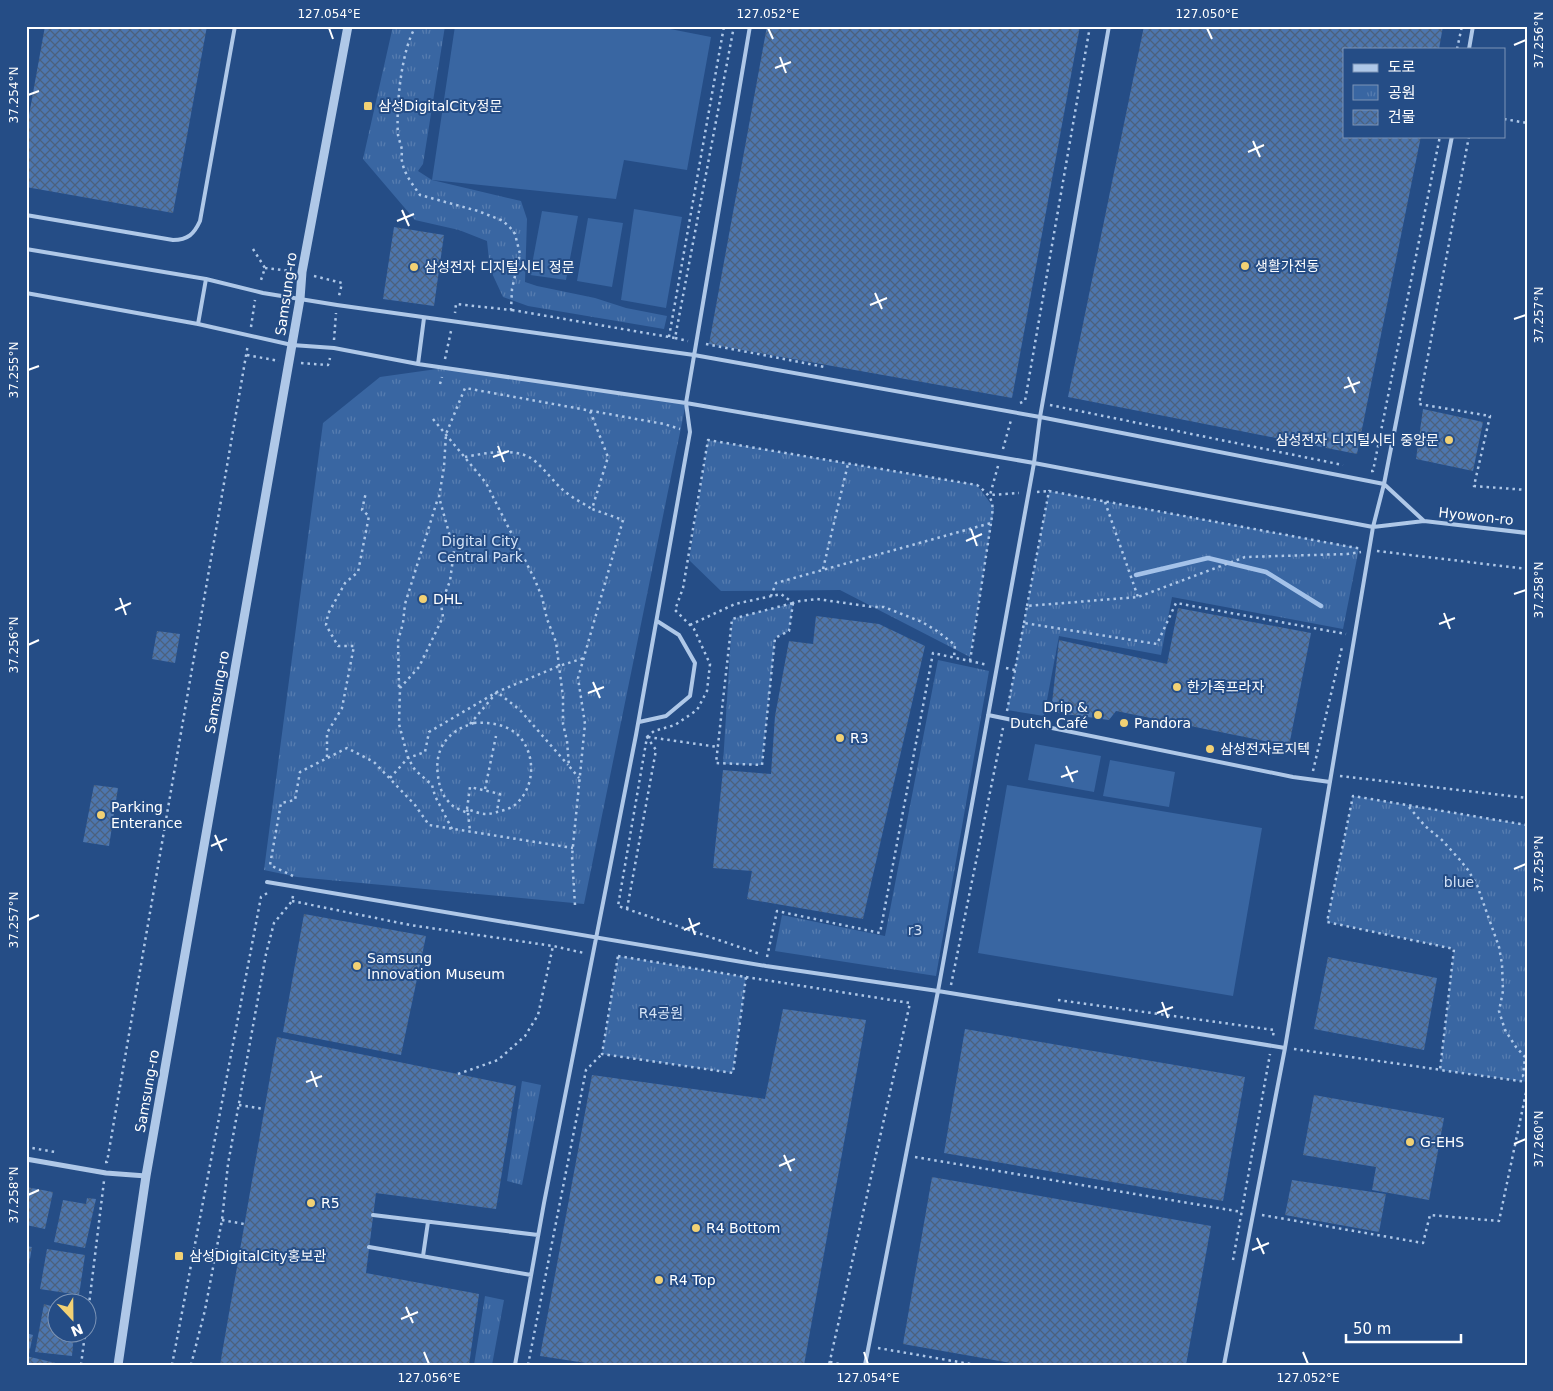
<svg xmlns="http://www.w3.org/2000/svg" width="1553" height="1391" font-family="'DejaVu Sans','Noto Sans KR',sans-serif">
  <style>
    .green { fill: #3966a2 }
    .park { fill: url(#park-tufts) }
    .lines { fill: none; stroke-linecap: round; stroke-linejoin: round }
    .stream { stroke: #a4c2e9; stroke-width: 4.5 }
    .building { fill: url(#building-cross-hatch) }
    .path { stroke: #afc8e8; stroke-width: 2.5; stroke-dasharray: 2.5 4; stroke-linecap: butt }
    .service { stroke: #afc8e8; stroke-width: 4 }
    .minor { stroke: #afc8e8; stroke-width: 5 }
    .tertiary { stroke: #afc8e8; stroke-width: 9 }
    .ticks { fill: none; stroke: #fff; stroke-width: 2 }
    .poi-dot { fill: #f2d174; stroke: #254d86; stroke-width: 2 }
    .labels { text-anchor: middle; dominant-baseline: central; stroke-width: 4; stroke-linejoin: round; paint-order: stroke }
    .poi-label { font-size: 14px; fill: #fff; stroke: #254d86; text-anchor: start }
    .street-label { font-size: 14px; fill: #fff; stroke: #254d86 }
    .park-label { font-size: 14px; fill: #d3e2f6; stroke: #254d86 }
    .neatline { fill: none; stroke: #fff; stroke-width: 2 }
    .ticks-label { font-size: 12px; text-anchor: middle; fill: #fff }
  </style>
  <defs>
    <pattern id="park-tufts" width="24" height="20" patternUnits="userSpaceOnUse" patternTransform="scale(1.25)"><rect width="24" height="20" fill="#3966a2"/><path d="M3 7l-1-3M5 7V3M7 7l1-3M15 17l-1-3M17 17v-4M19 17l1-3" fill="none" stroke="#577db0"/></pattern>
    <pattern id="building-cross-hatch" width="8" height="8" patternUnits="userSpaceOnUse" patternTransform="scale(1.25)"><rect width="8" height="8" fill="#4d76ae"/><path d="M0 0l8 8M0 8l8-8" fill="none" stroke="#4c617d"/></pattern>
  </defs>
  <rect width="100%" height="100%" fill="#254d86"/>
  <!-- green -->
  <path class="green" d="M 455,26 L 655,26 L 711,37 L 687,170 L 624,160 L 616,199 L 432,180 Z
    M 634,209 L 682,217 L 666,308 L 621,300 Z
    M 542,211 L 578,216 L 566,280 L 530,275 Z
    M 588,218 L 623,223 L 612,287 L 577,281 Z
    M 1035,744 L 1101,756 L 1094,792 L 1028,780 Z
    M 1110,760 L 1175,772 L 1169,807 L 1103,796 Z
    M 1007,785 L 1262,828 L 1233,996 L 978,953 Z"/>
  <!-- park -->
  <path class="park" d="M 393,26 L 445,26 L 423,164 L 418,171 L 432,180 L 521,201 L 527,219 L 525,282 L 537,286 L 595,298 L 626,308 L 667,316 L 664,329 L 528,306 L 503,297 L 490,269 L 487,241 L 459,230 L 415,220 L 363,159 Z
    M 444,368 L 686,403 L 584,904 L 297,877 L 264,870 L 323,423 L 380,377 Z
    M 708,440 L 977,485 L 994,508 L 970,657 L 840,590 L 721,591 L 689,560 Z
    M 1049,491 L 1359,548 L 1343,629 L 1172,597 L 1161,655 L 1059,636 L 1044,716 L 1007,710 Z
    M 793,603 L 789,631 L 775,638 L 762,765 L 723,764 L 732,619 Z
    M 938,660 L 989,671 L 936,976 L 775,951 L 782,915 L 885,936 Z
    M 1353,796 L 1527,825 L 1527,1082 L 1440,1070 L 1454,949 L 1327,922 Z
    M 618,956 L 746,977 L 733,1073 L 602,1054 Z
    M 522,1081 L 541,1085 L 522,1185 L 507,1181 Z
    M 485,1296 L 504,1300 L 492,1365 L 474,1365 Z"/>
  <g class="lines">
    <!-- stream -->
    <path class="stream" d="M 1136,575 L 1208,558 L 1266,572 L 1321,606"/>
  </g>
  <!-- building -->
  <path class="building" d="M 45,26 L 207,26 L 173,213 L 26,187 L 26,132 Z
    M 767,26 L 1080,26 L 1012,398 L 709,344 Z
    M 1144,26 L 1443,26 L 1439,49 L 1344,49 L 1344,136 L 1421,136 L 1357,454 L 1068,397 Z
    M 394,227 L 444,235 L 434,306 L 383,299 Z
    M 1423,409 L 1483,422 L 1473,471 L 1416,459 Z
    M 1178,608 L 1311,633 L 1289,746 L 1116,711 L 1109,720 L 1051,712 L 1059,640 L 1167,664 Z
    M 816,616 L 879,624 L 925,646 L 863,919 L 747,899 L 752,871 L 713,868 L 723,770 L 771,774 L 775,716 L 789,641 L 813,644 Z
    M 157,631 L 180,634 L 175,663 L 152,659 Z
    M 94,785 L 118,788 L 109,846 L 83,842 Z
    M 304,914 L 426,936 L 401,1055 L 283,1032 Z
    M 1328,957 L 1437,978 L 1424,1050 L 1314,1029 Z
    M 783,1009 L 866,1020 L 804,1365 L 599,1365 L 540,1356 L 592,1075 L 765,1099 Z
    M 965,1029 L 1245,1077 L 1223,1201 L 944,1153 Z
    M 277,1037 L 516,1086 L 496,1209 L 376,1193 L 366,1273 L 479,1294 L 469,1365 L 220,1365 Z
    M 1314,1095 L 1444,1118 L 1429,1200 L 1372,1190 L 1376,1167 L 1303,1155 Z
    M 932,1177 L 1211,1226 L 1186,1365 L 1022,1365 L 903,1344 Z
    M 1292,1180 L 1386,1194 L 1379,1232 L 1285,1215 Z
    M 26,1187 L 53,1192 L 45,1229 L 26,1225 Z
    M 87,1198 L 96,1199 L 85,1248 L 54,1242 L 63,1200 L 86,1204 Z
    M 26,1246 L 32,1247 L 27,1276 L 26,1276 Z
    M 47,1249 L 85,1255 L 79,1295 L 40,1289 Z
    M 44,1304 L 58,1308 L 58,1334 L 74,1334 L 72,1356 L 35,1352 Z
    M 26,1333 L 33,1335 L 29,1354 L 26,1353 Z
    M 26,1356 L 60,1364 L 60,1365 L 26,1365 Z"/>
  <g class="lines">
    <!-- path -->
    <path class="path" d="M 416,26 C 401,50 396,107 398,135 C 399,140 401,145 402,150 C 402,154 401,158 402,161 C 404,174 413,185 420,195 L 478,211 L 501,220 L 509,226 L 515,234 L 520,254 L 512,289 L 511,310 L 456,304 L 455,313
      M 1457,49 L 1462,26
      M 1504,119 L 1527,123
      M 1469,136 L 1419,404 L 1490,416 L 1474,486 L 1527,490
      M 253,249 L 265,268 L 260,283
      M 265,268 L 291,271
      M 314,276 L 342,283 L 339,296
      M 512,310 L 675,338 L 734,26
      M 251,327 L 255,300
      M 669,337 L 724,26
      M 675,338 L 688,341
      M 334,340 L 336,313
      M 706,344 L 825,367
      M 247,355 L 279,361
      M 445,359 L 451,331
      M 301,363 L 328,365 L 330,358
      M 440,384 L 442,377
      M 1020,403 L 1025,401 L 1090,26
      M 1050,405 L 1343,465
      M 433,419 L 486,483 L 534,578 L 542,597 L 547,619 L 556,642 L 563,697 L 563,724 L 567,741 L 569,766 L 579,778
      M 1003,449 L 1011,420
      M 465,457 C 486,453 519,446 536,462 C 546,471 554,482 563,490 C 572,498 583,503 592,509
      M 998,466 L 990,495 L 1019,493
      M 1371,471 L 1373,471 L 1440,136
      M 1037,492 L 1049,491
      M 1105,502 L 1138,597
      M 1377,551 L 1527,569
      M 823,569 L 848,464
      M 793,603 L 789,631 L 775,638 L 762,765 L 716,763 L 732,619 Z
      M 1027,606 L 1049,491 L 1362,549
      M 1024,623 L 1027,606 L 1138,597 L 1245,557 L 1347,554 L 1361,552
      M 690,625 L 735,604 L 781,594 L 793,603 L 800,601 L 817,599 L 873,607 L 884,607 L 922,622 L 937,631 L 955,645 L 954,658
      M 970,661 L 991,523
      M 1006,668 L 1015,670 L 1024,623 L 1157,644 L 1176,603 L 1346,634
      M 399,687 L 398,641 L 403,623 L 405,604 L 438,498
      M 1007,711 L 1015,670
      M 474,723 C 489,722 506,724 518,735 C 535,752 536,784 518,802 C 513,808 505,810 497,812 C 494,813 490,814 486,814 C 480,814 473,811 467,809 L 468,813 C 461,810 453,808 448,801 C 442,795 439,785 438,776 C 434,749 447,731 474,723 Z
      M 470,724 L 497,692 L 520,710 L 568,765
      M 647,737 L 654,731 L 675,725 L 697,710 L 707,691 L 710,664 L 694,629 L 675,610 L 683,588 L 708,440 L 977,485 C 994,498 994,503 991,523 L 776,583 L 771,596
      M 648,737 L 718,747
      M 327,757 L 327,733 L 342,708 L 354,646 L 338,646 L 326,625 L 328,614 L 345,583 L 358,572 L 369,516 L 362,510 L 366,492
      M 1313,771 L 1342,647
      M 1340,776 L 1527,798
      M 390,778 L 408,758 L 425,752 L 429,732 L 497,692 L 559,666 L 584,658
      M 485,789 L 496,736
      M 1409,807 L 1425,826 L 1442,840 L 1460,860 L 1468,870 L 1477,885 L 1499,947 L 1502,964 L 1503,991 L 1499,1011 L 1505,1030 L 1516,1047 L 1525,1057 L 1523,1076 L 1527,1080
      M 467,809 L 470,787 L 500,794 L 497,811
      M 468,813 L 470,831
      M 1527,825 L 1353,796 L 1327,922 L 1454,949 L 1440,1070 L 1527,1082
      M 452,829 L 435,796 L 432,785 L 415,770 L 408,758 L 399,724 L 400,688 L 419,667 L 443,617 L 441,604 L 450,581 L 454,551 L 439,497 L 444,467 L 446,434 L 465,388 L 664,424 L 680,429
      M 293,876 L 270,865 L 281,803 L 295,800 L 300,772 L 347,748 L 374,762 L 415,805 L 429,825 L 573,848
      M 292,901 L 410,925 L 553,946 L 584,953
      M 575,905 L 572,856 L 585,724 L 578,678 L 623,520 L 592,509 L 608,457 L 590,411
      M 627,909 L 656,750 L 647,737 L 618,906 L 760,954
      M 618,956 L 746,977 L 733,1073 L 602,1054 Z
      M 767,957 L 777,911 L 880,933 L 933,653 L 988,665
      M 746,977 L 910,1003 L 829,1365
      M 951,985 L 1003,728
      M 1058,1000 L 1274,1030 L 1273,1036
      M 1294,1049 L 1442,1070
      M 458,1074 L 498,1060 L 525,1036 L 538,1015 L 553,946
      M 239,1105 L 264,1109
      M 26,1147 L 55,1152
      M 915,1157 L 1242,1212
      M 105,1162 L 107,1162 L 248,344
      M 1262,1215 L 1423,1243 L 1430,1215 L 1499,1221 L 1527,1088
      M 222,1220 L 244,1224
      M 1233,1260 L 1270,1054
      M 88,1313 L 104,1181
      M 878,1348 L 976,1365
      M 830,1362 L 844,1365
      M 81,1365 L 85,1334
      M 172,1365 L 261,897 L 269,892
      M 191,1365 L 205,1310 L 222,1220 L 228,1164 L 266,954 L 274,923 L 292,901 L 293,896
      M 528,1365 L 586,1070 L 602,1054"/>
    <!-- service -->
    <path class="service" d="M 1469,49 L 1473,26
      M 26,215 L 173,240 C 188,240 194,234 200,221 L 235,26
      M 26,249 L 206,279 L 263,293 L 337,305 L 694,355 L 1040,417 L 1384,484 L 1424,521
      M 26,293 L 198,324 L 292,345 L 334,348 L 418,364 L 686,403 L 1034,463 L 1373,527 L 1424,521 L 1527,533
      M 198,324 L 206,279
      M 418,364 L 424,318
      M 988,715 L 1293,777 L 1330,782
      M 639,722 L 666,716 L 690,696 L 695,663 L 679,635 L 657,621
      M 267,882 L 766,966 L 938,991 L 1285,1048
      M 373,1215 L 538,1235
      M 369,1247 L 531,1275
      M 423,1256 L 428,1222
      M 515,1365 L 544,1203 L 636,735 L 690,432 L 686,403 L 750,26
      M 865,1365 L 938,991 L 1034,463 L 1040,417 L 1109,26
      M 1224,1365 L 1285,1048 L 1373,527 L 1384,484 L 1452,136"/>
    <!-- minor -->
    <path class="minor" d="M 26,1159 L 106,1173 L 146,1176"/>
    <!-- tertiary -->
    <path class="tertiary" d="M 118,1365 L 146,1176 L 300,299 L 302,272 L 348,26"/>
  </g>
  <!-- ticks -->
  <path class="ticks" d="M 329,28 L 333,39M 768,28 L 773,39M 1207,28 L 1212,39M 1514,45 L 1526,40M 780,57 L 786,73M 775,68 L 791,62M 28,95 L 39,91M 1253,141 L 1260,157M 1248,152 L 1264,145M 402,210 L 409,226M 397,221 L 414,214M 875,293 L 882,309M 870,305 L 887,298M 1514,319 L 1526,315M 28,370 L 39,366M 1348,377 L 1355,393M 1344,388 L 1360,382M 498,446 L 504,462M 493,457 L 509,451M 971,529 L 977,546M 966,541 L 982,534M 1514,594 L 1526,590M 120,598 L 126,615M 115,610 L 131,603M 1444,613 L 1450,629M 1439,624 L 1455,618M 28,645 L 39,640M 593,682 L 600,698M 588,693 L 604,687M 1066,766 L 1073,782M 1061,777 L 1078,771M 215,835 L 222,851M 211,846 L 227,839M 1514,869 L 1526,864M 689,918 L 695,935M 28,920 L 39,915M 684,930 L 700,923M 1162,1002 L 1168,1018M 1157,1013 L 1173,1007M 311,1071 L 317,1087M 306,1082 L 322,1076M 1514,1144 L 1526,1139M 784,1155 L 791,1171M 779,1166 L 795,1159M 28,1195 L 39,1190M 1257,1238 L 1264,1254M 1252,1250 L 1269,1243M 406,1307 L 413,1323M 401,1319 L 418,1312M 424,1352 L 429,1364M 864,1352 L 868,1364M 1303,1352 L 1308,1364"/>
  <!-- markers -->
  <g class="poi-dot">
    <rect x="363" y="101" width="10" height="10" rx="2.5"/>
    <circle cx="1245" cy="266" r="5"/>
    <circle cx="414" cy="267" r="5"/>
    <circle cx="1449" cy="440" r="5"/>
    <circle cx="423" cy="599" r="5"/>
    <circle cx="1177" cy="687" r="5"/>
    <circle cx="1098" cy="715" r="5"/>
    <circle cx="1124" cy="723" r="5"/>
    <circle cx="840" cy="738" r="5"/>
    <circle cx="1210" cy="749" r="5"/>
    <circle cx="101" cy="815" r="5"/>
    <circle cx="357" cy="966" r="5"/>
    <circle cx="1410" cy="1142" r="5"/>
    <circle cx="311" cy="1203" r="5"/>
    <circle cx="696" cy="1228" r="5"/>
    <rect x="174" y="1251" width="10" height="10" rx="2.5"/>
    <circle cx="659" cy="1280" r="5"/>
  </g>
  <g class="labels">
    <!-- poi labels -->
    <g class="poi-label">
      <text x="378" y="106">삼성DigitalCity정문</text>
      <text x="1255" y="266">생활가전동</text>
      <text x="424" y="267">삼성전자 디지털시티 정문</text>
      <text x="1439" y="440" text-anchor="end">삼성전자 디지털시티 중앙문</text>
      <text x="433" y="599">DHL</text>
      <text x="1187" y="687">한가족프라자</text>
      <text x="1088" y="707" text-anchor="end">Drip &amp;<tspan x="1088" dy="16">Dutch Café</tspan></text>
      <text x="1134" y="723">Pandora</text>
      <text x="850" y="738">R3</text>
      <text x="1220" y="749">삼성전자로지텍</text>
      <text x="111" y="807">Parking<tspan x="111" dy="16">Enterance</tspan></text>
      <text x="367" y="958">Samsung<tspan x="367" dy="16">Innovation Museum</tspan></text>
      <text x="1420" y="1142">G-EHS</text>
      <text x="321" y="1203">R5</text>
      <text x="706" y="1228">R4 Bottom</text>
      <text x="189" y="1256">삼성DigitalCity홍보관</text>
      <text x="669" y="1280">R4 Top</text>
    </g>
    <!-- street labels -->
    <g class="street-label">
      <text transform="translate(286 294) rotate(-82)">Samsung-ro</text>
      <text transform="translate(1476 516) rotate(6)">Hyowon-ro</text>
      <text transform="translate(217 692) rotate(-80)">Samsung-ro</text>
      <text transform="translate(147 1091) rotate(-80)">Samsung-ro</text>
    </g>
    <!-- park labels -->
    <g class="park-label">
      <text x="480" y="541">Digital City<tspan x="480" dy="16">Central Park</tspan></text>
      <text x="1459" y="882">blue</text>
      <text x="915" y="930">r3</text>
      <text x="661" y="1013">R4공원</text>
    </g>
  </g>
  <!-- border -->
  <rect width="1553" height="1391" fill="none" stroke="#254d86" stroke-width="55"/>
  <!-- legend -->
  <rect x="1343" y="48" width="162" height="90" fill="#254d86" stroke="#7c94b6"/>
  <rect x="1353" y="64" width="25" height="8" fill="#afc8e8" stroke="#7c94b6"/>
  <text x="1388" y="72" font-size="15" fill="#ffffff">도로</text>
  <rect x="1353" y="85" width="25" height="15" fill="url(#park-tufts)" stroke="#7c94b6"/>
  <text x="1388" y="98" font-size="15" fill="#ffffff">공원</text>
  <rect x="1353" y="110" width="25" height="15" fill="url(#building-cross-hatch)" stroke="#7c94b6"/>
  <text x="1388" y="122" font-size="15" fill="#ffffff">건물</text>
  <!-- north arrow -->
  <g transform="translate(72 1318) rotate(158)"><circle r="24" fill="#254d86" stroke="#7c94b6"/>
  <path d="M0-4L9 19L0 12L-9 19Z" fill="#f2d174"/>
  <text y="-8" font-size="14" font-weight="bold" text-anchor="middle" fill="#ffffff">N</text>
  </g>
  <!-- scale -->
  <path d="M1346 1334v8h115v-8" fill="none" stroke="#ffffff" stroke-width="2.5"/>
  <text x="1353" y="1334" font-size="15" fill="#ffffff" stroke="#254d86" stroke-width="4" paint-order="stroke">50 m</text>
  <rect x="28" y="28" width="1498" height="1336" class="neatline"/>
  <g class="ticks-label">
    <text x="329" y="18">127.054°E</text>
    <text x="768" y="18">127.052°E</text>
    <text x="1207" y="18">127.050°E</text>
    <text transform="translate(1539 40) rotate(-90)" y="4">37.256°N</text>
    <text transform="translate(14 95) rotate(-90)" y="4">37.254°N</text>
    <text transform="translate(1539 315) rotate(-90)" y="4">37.257°N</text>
    <text transform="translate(14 370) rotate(-90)" y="4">37.255°N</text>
    <text transform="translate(1539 590) rotate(-90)" y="4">37.258°N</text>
    <text transform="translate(14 645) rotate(-90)" y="4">37.256°N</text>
    <text transform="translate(1539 864) rotate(-90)" y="4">37.259°N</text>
    <text transform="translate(14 920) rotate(-90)" y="4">37.257°N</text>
    <text transform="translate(1539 1139) rotate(-90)" y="4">37.260°N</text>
    <text transform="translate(14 1195) rotate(-90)" y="4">37.258°N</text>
    <text x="429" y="1382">127.056°E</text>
    <text x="868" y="1382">127.054°E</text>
    <text x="1308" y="1382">127.052°E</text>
  </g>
</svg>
